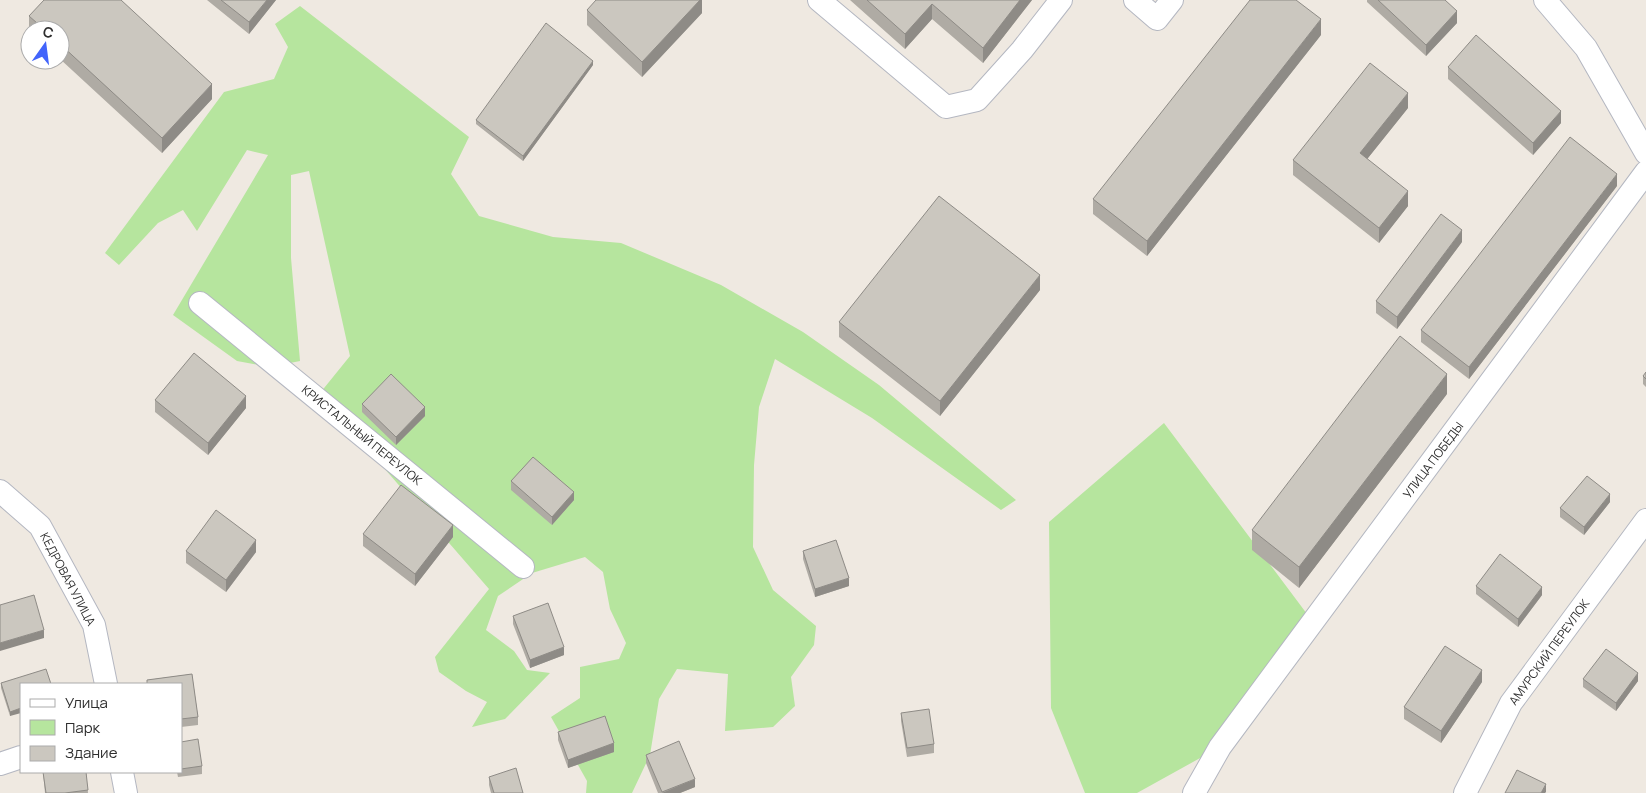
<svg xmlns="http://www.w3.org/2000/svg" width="1646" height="793" font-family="Manrope,sans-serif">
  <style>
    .green { fill: #b6e59e }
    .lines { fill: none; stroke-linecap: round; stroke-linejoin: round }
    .minor-casing { stroke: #b4b7c1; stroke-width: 24 }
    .minor { stroke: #fff; stroke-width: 22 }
    .wall { fill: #afaba4 }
    .shaded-wall { fill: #8e8b86 }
    .building { fill: #cbc7bf; stroke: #8e8b86 }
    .labels { text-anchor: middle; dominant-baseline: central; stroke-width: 4.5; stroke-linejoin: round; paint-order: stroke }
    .street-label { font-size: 12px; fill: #2e2e2e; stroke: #fff }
  </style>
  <rect width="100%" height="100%" fill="#efe9e1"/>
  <!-- green -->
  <path class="green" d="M 300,6 L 469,137 L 451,174 L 479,216 L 553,237 L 621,243 L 721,285 L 803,332 L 879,385 L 1016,500 L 1001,510 L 872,418 L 775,359 L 759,407 L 754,465 L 753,547 L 773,590 L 816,626 L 814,645 L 791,677 L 795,706 L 773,727 L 725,731 L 728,674 L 677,669 L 659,699 L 650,755 L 632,793 L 586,793 L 587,781 L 551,717 L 580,698 L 580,667 L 619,659 L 626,643 L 610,609 L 603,572 L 585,557 L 532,573 L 498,596 L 486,630 L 514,651 L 527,670 L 550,673 L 505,719 L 472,727 L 487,702 L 466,691 L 439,672 L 435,657 L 489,589 L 364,445 L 316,398 L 350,356 L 309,171 L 291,175 L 291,258 L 300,361 L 270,367 L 237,361 L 173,315 L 268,155 L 247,150 L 197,231 L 183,210 L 158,223 L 119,265 L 105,253 L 224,92 L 274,79 L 288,47 L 275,24 Z
    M 1164,423 L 1313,622 L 1220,747 L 1137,793 L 1085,793 L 1051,708 L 1049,522 Z"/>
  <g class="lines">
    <!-- minor casing -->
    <g class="minor-casing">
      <path id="minor" d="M 819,0 L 946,107 L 977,100 L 1022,50 L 1061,0
        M 1135,0 L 1157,19 L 1172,0
        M 1545,0 L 1586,48 L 1646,153
        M 200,303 L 523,567
        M 0,491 L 40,526 L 94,625 L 106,684
        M 0,764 L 21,757
        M 122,772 L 126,793
        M 1194,793 L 1220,747 L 1646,172
        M 1465,793 L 1511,703 L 1646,520"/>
    </g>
    <!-- minor -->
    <use href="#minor" class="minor"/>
  </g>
  <!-- wall -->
  <path class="wall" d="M 207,0 L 276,0 L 249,34 Z
    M 702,0 L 702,13 L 642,77 L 587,25 L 587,10 Z
    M 850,0 L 1032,0 L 983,63 L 932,19 L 905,49 Z
    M 1367,0 L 1445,0 L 1457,23 L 1426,56 L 1367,2 Z
    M 29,16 L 212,99 L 162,153 L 60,59 L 60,30 L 30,30 L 30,32 L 29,31 Z
    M 1321,35 L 1147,256 L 1093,214 L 1093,199 Z
    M 593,65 L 523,161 L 476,124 L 476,120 Z
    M 1448,67 L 1561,123 L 1533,155 L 1448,79 Z
    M 1408,108 L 1367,159 L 1408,206 L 1379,243 L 1293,175 L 1293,160 Z
    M 1617,186 L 1469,379 L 1421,342 L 1421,330 Z
    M 1462,242 L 1397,329 L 1376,313 L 1376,301 Z
    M 1040,290 L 940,416 L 839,337 L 839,322 Z
    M 1643,376 L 1646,379 L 1646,387 L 1643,384 Z
    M 1447,394 L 1299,588 L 1252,550 L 1252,530 Z
    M 155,400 L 246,408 L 208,455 L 155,412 Z
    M 362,404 L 425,416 L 396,445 L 362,412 Z
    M 511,481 L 574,500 L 552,525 L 511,490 Z
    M 1610,502 L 1584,535 L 1560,517 L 1560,508 Z
    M 363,534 L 453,537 L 415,586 L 363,546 Z
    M 186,551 L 256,552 L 226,592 L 186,563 Z
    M 803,551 L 849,586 L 815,597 L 803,559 Z
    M 1476,586 L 1542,595 L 1518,627 L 1476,594 Z
    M 513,616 L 564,655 L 530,668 L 513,624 Z
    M 192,674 L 198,717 L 198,725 L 181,727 L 181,684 L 147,684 L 147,680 Z
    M 1583,679 L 1638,681 L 1616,711 L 1583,687 Z
    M 1482,682 L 1441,743 L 1404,719 L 1404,707 Z
    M 1,683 L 51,684 L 10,716 L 1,688 Z
    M 901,713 L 934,744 L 934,753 L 907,757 L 901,721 Z
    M 558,732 L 614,752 L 568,768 L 558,740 Z
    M 181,742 L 202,766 L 202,774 L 178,777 L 177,772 L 181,772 Z
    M 646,755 L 695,787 L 680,793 L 658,793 L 646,763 Z
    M 43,772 L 86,772 L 88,793 L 45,793 Z
    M 489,777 L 523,793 L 491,793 L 489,785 Z"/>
  <!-- shaded-wall -->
  <path class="shaded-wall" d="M 267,0 L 276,0 L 249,34 L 249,22 Z
    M 700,0 L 702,0 L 702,13 L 642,77 L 642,62 Z
    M 1020,0 L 1032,0 L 983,63 L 983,48 Z
    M 932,4 L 932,19 L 905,49 L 905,34 Z
    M 1457,11 L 1457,23 L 1426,56 L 1426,45 Z
    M 1321,19 L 1321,35 L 1147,256 L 1147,241 Z
    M 593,61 L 593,65 L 523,161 L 523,156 Z
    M 212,84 L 212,99 L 162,153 L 162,138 Z
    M 1408,93 L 1408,108 L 1360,168 L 1360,153 Z
    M 1561,111 L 1561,123 L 1533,155 L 1533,143 Z
    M 1617,174 L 1617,186 L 1469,379 L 1469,367 Z
    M 1408,191 L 1408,206 L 1379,243 L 1379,228 Z
    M 1462,230 L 1462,242 L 1397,329 L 1397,317 Z
    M 1040,275 L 1040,290 L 940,416 L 940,401 Z
    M 1447,374 L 1447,394 L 1299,588 L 1299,567 Z
    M 246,396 L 246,408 L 208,455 L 208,443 Z
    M 425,407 L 425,416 L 396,445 L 396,437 Z
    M 574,492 L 574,500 L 552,525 L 552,517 Z
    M 1610,494 L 1610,502 L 1584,535 L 1584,527 Z
    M 453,525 L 453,537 L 415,586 L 415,574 Z
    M 256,540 L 256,552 L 226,592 L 226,580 Z
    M 849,578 L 849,586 L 815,597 L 815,589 Z
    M 1542,587 L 1542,595 L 1518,627 L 1518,619 Z
    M 44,630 L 44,638 L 0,651 L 0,643 Z
    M 564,647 L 564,655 L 530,668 L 530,660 Z
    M 1482,670 L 1482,682 L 1441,743 L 1441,731 Z
    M 1638,673 L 1638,681 L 1616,711 L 1616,703 Z
    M 21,708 L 21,713 L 10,716 L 10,712 Z
    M 614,743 L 614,752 L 568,768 L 568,760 Z
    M 695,779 L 695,787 L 680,793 L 662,793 Z
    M 1546,784 L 1546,792 L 1545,793 L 1541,793 Z"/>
  <!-- building -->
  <path class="building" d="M 44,0 L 121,0 L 212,84 L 162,138 L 60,44 L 60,30 L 45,30 L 29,16 Z
    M 221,0 L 267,0 L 249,22 Z
    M 596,0 L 700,0 L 642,62 L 587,10 Z
    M 867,0 L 1020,0 L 983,48 L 932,4 L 905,34 Z
    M 1250,0 L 1296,0 L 1321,19 L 1147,241 L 1093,199 Z
    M 1378,0 L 1445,0 L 1457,11 L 1426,45 Z
    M 546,23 L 593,61 L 523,156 L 476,120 Z
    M 1476,35 L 1561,111 L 1533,143 L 1448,67 Z
    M 1370,63 L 1408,93 L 1360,153 L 1408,191 L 1379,228 L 1293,160 Z
    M 1570,137 L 1617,174 L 1469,367 L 1421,330 Z
    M 939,196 L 1040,275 L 940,401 L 839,322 Z
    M 1441,214 L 1462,230 L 1397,317 L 1376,301 Z
    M 1400,336 L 1447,374 L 1299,567 L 1252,530 Z
    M 194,353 L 246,396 L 208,443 L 155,400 Z
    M 1646,372 L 1646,379 L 1643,376 Z
    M 391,374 L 425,407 L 396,437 L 362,404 Z
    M 533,457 L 574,492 L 552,517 L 511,481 Z
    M 1587,476 L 1610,494 L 1584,527 L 1560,508 Z
    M 401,485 L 453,525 L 415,574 L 363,534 Z
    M 216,510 L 256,540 L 226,580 L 186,551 Z
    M 836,540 L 849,578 L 815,589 L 803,551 Z
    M 1500,554 L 1542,587 L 1518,619 L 1476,586 Z
    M 34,595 L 44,630 L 0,643 L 0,605 Z
    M 548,603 L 564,647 L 530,660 L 513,616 Z
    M 1445,646 L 1482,670 L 1441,731 L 1404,707 Z
    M 1606,649 L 1638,673 L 1616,703 L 1583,679 Z
    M 46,669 L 51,684 L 21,684 L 21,708 L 10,712 L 1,683 Z
    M 192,674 L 198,717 L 181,719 L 181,684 L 147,684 L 147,680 Z
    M 929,709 L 934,744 L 907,748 L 901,713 Z
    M 605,716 L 614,743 L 568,760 L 558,732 Z
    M 198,739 L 202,766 L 181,769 L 181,742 Z
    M 679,741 L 695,779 L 662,792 L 646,755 Z
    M 516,768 L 523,793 L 494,793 L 489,777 Z
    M 1517,770 L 1546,784 L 1541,793 L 1505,793 Z
    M 43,772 L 86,772 L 88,790 L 65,793 L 46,793 Z"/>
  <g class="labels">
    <!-- street labels -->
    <g class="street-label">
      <text transform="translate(362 435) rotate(39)">КРИСТАЛЬНЫЙ ПЕРЕУЛОК</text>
      <text transform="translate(1433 460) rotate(-53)">УЛИЦА ПОБЕДЫ</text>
      <text transform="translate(68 579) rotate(62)">КЕДРОВАЯ УЛИЦА</text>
      <text transform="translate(1549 652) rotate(-54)">АМУРСКИЙ ПЕРЕУЛОК</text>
    </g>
  </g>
  <!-- legend -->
  <rect x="20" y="683" width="162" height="90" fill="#ffffff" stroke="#ababab"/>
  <rect x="30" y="699" width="25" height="8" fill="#ffffff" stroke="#ababab"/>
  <text x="65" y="708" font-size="15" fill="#2e2e2e">Улица</text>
  <rect x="30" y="720" width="25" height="15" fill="#b6e59e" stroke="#ababab"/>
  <text x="65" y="733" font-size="15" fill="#2e2e2e">Парк</text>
  <rect x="30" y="746" width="25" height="15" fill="#cbc7bf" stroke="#ababab"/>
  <text x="65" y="758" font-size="15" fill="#2e2e2e">Здание</text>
  <!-- north arrow -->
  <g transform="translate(45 45) rotate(14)"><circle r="24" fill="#ffffff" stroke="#ababab"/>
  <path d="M0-4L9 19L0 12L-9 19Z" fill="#4264fb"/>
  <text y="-8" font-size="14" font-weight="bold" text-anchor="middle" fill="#2e2e2e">С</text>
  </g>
</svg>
